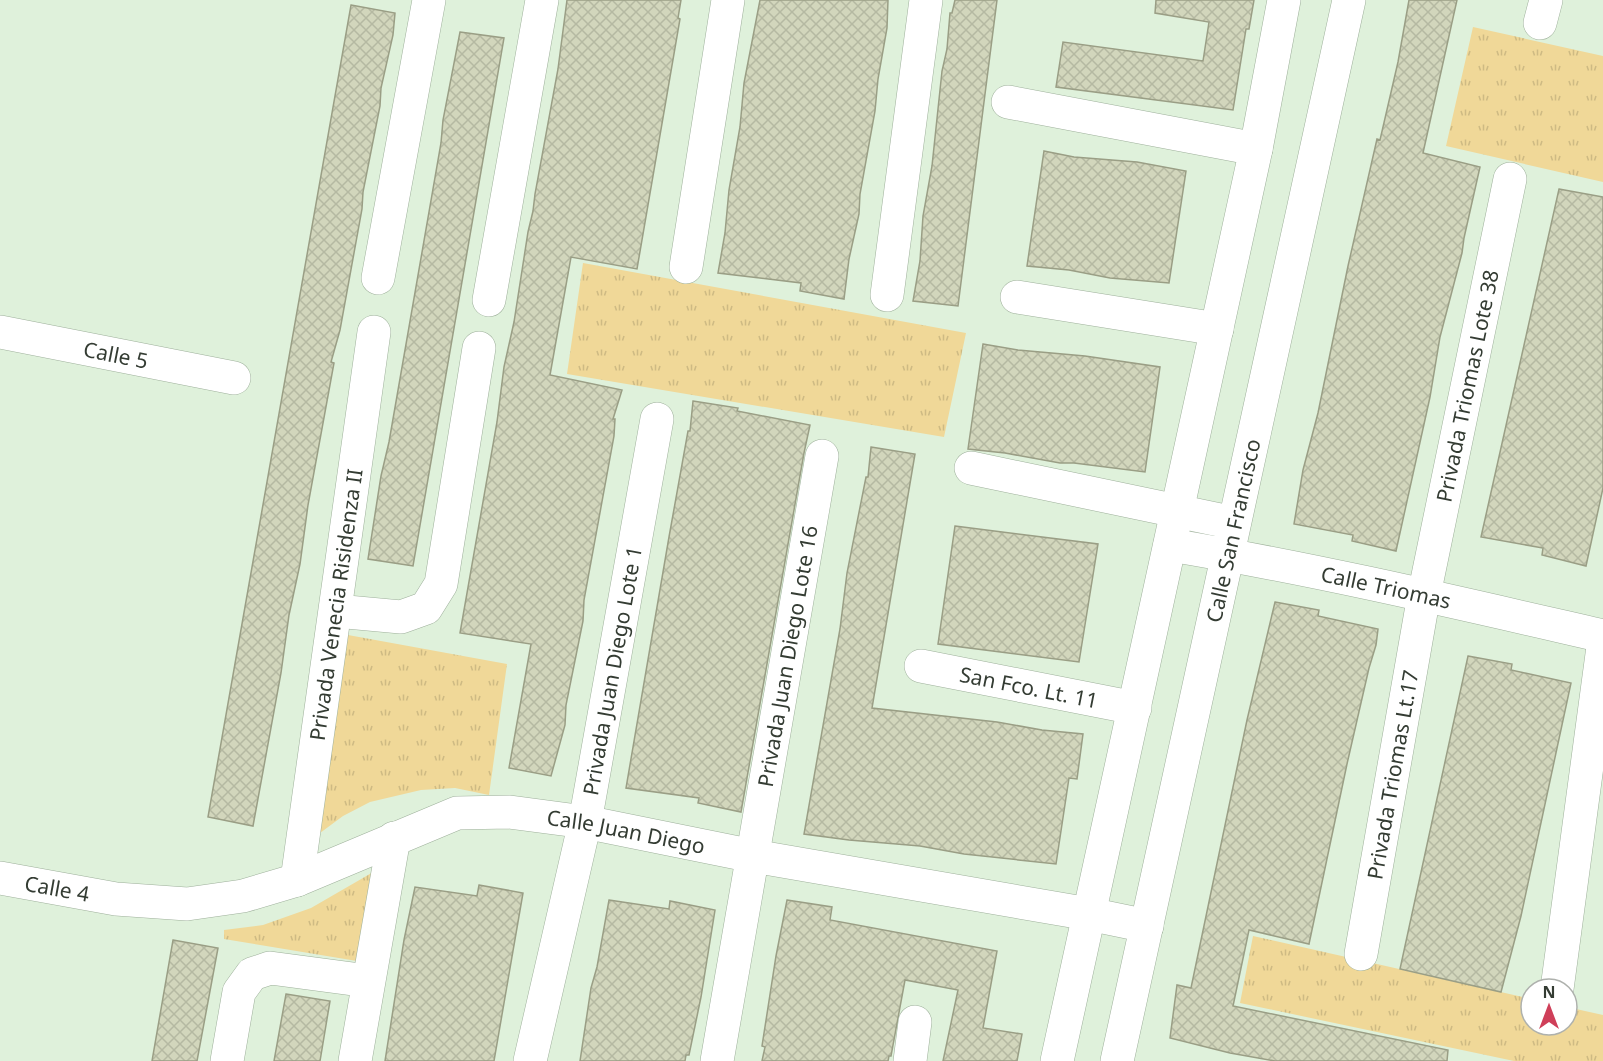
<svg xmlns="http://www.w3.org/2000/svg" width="1603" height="1061" font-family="'Noto Sans',sans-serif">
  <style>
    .grass { fill: url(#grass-tufts) }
    .building { fill: url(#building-cross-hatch); stroke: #9a9e85; stroke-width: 1.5 }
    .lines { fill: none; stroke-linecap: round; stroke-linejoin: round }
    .minor-casing { stroke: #9eb09b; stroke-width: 34 }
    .minor { stroke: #fff; stroke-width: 33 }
    .labels { text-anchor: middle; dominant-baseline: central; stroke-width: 4.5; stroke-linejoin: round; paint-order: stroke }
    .street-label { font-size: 21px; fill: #343c33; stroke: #fff }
  </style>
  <defs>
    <pattern id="grass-tufts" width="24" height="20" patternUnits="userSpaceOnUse" patternTransform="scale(1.5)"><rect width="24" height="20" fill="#f0d898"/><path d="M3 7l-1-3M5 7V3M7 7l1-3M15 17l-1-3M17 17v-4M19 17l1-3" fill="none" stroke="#ceba83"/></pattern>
    <pattern id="building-cross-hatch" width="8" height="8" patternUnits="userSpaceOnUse" patternTransform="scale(1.5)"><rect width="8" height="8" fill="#d2d6bc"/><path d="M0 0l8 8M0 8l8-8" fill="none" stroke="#b5b9a2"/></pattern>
  </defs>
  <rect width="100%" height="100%" fill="#dff1db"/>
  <!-- grass -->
  <path class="grass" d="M 1473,27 L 1603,56 L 1603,182 L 1446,146 Z
    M 583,263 L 966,333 L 944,437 L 567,374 Z
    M 348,635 L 507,664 L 489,795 L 455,788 L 421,790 L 370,802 L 343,816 L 316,836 Z
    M 375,871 L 357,961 L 224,939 L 224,930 L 263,925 L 311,908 Z
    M 1253,936 L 1531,999 L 1531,1025 L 1567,1025 L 1567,1007 L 1603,1015 L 1603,1061 L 1514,1061 L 1240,1003 Z"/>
  <!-- building -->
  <path class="building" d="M 567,0 L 681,0 L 678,18 L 680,19 L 637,269 L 571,257 L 550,375 L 622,390 L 613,419 L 615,419 L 614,436 L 584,600 L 583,621 L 566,705 L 565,725 L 551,776 L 509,768 L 531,644 L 460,633 L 497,422 L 504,367 L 514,322 L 528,232 L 533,211 L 535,194 L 558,69 Z
    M 760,0 L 888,0 L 887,28 L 878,79 L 875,111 L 860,194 L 859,214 L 849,259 L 844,299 L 800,291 L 801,283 L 718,273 L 725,233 L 729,190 L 740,127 L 744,83 Z
    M 955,0 L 997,0 L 958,306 L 913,301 L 920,261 L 923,216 L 932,166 L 942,71 L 947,49 L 950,13 L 952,13 Z
    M 1156,0 L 1254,0 L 1249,29 L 1246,29 L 1233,110 L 1056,87 L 1063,42 L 1203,61 L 1209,22 L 1155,13 Z
    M 1409,0 L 1457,0 L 1423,153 L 1480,167 L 1464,238 L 1462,253 L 1440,337 L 1430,397 L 1396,551 L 1352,541 L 1353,535 L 1294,524 L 1303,470 L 1318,413 L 1348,266 L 1377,139 L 1380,140 L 1398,62 Z
    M 351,5 L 395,13 L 393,35 L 381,88 L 380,106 L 363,192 L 362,209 L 340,330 L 331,362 L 334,363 L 308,505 L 300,564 L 289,615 L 281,673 L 253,826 L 208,817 Z
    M 460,32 L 504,38 L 413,566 L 368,559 L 381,476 L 389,442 L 441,143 L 443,120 Z
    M 1044,151 L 1074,157 L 1137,162 L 1186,171 L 1169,283 L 1110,278 L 1069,270 L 1027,266 Z
    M 1559,189 L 1603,197 L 1603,488 L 1586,566 L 1542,555 L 1543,548 L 1481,537 Z
    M 983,344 L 1018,350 L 1085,356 L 1160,367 L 1145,472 L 1074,463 L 1060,463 L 1005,453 L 968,449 Z
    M 693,401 L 738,408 L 737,411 L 810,425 L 804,453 L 741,812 L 698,803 L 699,798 L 626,788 L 669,537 L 688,431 L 690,431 Z
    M 871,447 L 915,454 L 872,708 L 997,722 L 1042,730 L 1083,734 L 1077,779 L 1069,778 L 1056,864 L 964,854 L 920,846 L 849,840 L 804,834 L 840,629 L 847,573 L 866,477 L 868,477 Z
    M 955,526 L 1098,544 L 1079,662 L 938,644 Z
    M 1275,602 L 1319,610 L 1318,616 L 1378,629 L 1376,645 L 1369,668 L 1347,764 L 1309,944 L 1249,930 L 1233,1006 L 1448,1050 L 1447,1061 L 1275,1061 L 1230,1053 L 1170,1038 L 1177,985 L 1191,988 L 1247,720 Z
    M 1468,656 L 1512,664 L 1511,670 L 1571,683 L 1521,916 L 1501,992 L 1400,969 Z
    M 479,885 L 523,893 L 494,1061 L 385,1061 L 404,940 L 415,887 L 477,896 Z
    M 609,900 L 669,909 L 670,901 L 715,910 L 701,997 L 689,1055 L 686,1055 L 685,1061 L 580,1061 L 591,988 L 597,967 Z
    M 787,900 L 832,907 L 830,920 L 997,951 L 983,1028 L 1022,1034 L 1017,1061 L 943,1061 L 958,990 L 905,980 L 891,1056 L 889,1056 L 888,1061 L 762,1061 L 765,1047 L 762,1046 L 776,956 Z
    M 173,940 L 218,948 L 197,1061 L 152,1061 Z
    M 286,994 L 330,1001 L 320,1061 L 274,1061 Z"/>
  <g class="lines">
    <!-- minor casing -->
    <g class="minor-casing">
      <g id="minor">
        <path d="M 1540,23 L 1546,0"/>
        <path d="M 1008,102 L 1256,149"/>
        <path d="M 686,267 L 728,0"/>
        <path d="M 378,278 L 429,0"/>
        <path d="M 887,295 L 926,0"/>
        <path d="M 1017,297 L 1217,329"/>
        <path d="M 489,300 L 542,0"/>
        <path id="s1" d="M 0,332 L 234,378"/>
        <path d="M 971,468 L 1234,523"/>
        <path id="s2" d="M 1170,545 C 1315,569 1459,603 1603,636"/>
        <path d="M 336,611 L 401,617 L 426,608 L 441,584 L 479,348"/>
        <path id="s3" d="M 921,666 L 1135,708"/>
        <path id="s4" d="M 0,878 L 116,899 L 187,904 L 243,896 L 297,880 L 457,813 L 510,812 L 585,822 L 753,856 L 1089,914 L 1147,926"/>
        <path id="s5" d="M 297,880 L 374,332"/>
        <path id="s6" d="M 1361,954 L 1424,595 L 1510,179"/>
        <path d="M 1557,989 L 1603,647"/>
        <path d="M 227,1061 L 239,992 L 252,974 L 270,968 L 368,981"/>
        <path d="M 355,1061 L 394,838"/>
        <path id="s7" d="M 530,1061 L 585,822 L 657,419"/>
        <path id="s8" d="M 717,1061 L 822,456"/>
        <path d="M 910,1061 L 915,1022"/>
        <path d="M 1057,1061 L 1256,149 L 1284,0"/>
        <path id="s9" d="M 1117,1061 L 1349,0"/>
      </g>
    </g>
    <!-- minor -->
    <use href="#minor" class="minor"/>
  </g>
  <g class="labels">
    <!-- street labels -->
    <g class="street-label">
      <text stroke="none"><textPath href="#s1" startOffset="118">Calle 5</textPath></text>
      <text stroke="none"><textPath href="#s6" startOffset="578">Privada Triomas Lote 38</textPath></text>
      <text stroke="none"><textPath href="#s9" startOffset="543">Calle San Francisco</textPath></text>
      <text stroke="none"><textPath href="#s2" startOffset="220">Calle Triomas</textPath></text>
      <text stroke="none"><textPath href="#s5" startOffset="278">Privada Venecia Risidenza II</textPath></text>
      <text stroke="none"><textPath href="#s8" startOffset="411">Privada Juan Diego Lote 16</textPath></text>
      <text stroke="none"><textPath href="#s7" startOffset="399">Privada Juan Diego Lote 1</textPath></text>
      <text stroke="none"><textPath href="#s3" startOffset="110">San Fco. Lt. 11</textPath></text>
      <text stroke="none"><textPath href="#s6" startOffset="182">Privada Triomas Lt.17</textPath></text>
      <text stroke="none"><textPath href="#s4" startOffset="646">Calle Juan Diego</textPath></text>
      <text stroke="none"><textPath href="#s4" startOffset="58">Calle 4</textPath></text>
    </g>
  </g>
  <!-- north arrow -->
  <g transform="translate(1549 1007)"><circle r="28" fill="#ffffff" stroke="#aeb1ad" stroke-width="1.5"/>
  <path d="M0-4.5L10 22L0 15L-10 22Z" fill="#cf3f59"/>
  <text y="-9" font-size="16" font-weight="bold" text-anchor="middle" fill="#343c33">N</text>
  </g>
</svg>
